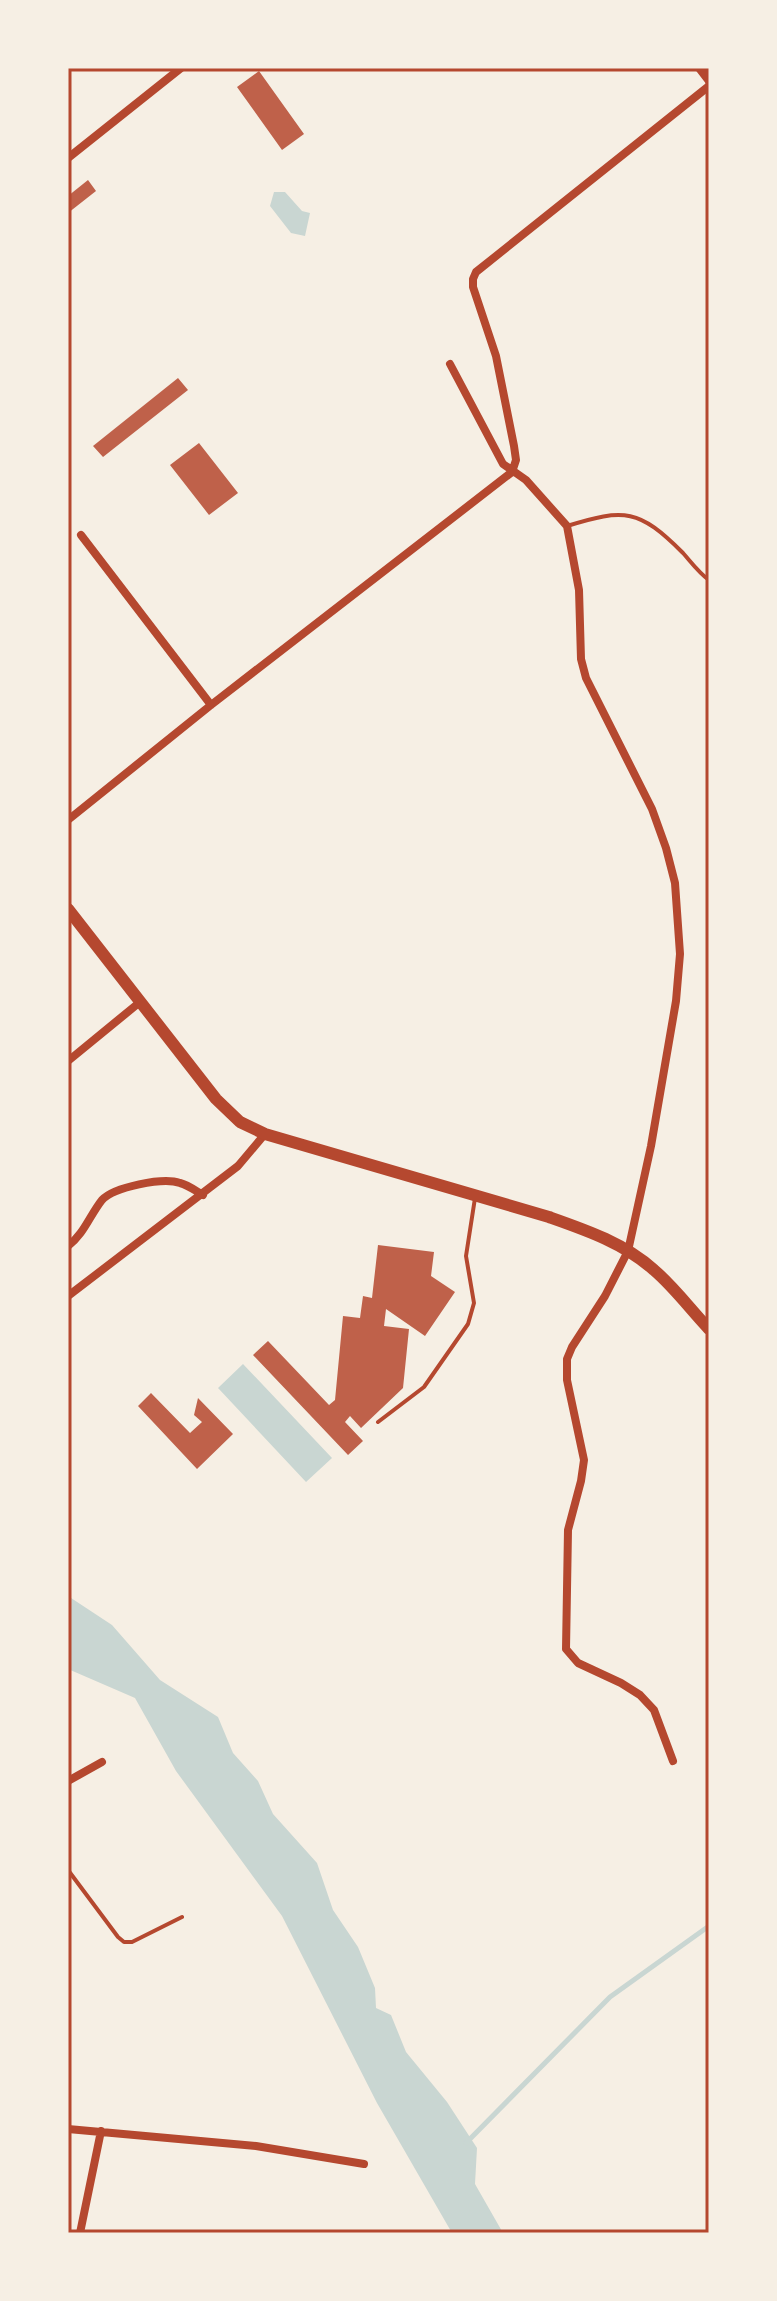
<svg xmlns="http://www.w3.org/2000/svg" width="777" height="2301" font-family="Overpass,sans-serif">
  <style>
    .water { fill: #c9d6d2 }
    .lines { fill: none; stroke-linecap: round; stroke-linejoin: round }
    .stream { stroke: #c9d6d2; stroke-width: 5 }
    .building { fill: #bf614a }
    .service { stroke: #b5482f; stroke-width: 4 }
    .minor { stroke: #b5482f; stroke-width: 8 }
    .secondary { stroke: #b5482f; stroke-width: 12 }
    .neatline { fill: none; stroke: #b5482f; stroke-width: 3 }
  </style>
  <rect width="100%" height="100%" fill="#f6efe4"/>
  <!-- water -->
  <path class="water" d="M 274,192 L 285,192 L 302,211 L 310,213 L 305,236 L 291,233 L 270,206 Z
    M 243,1364 L 332,1458 L 306,1482 L 218,1388 Z
    M 68,1596 L 112,1625 L 160,1680 L 218,1717 L 233,1753 L 258,1781 L 273,1814 L 317,1863 L 333,1910 L 358,1947 L 375,1988 L 376,2008 L 391,2015 L 406,2052 L 447,2102 L 477,2148 L 475,2184 L 503,2233 L 452,2233 L 377,2103 L 282,1916 L 176,1771 L 135,1698 L 68,1669 Z"/>
  <g class="lines">
    <!-- stream -->
    <path class="stream" d="M 466,2143 L 610,1997 L 709,1926"/>
  </g>
  <!-- building -->
  <path class="building" d="M 259,71 L 304,134 L 282,150 L 237,87 Z
    M 88,180 L 96,191 L 68,213 L 68,196 Z
    M 178,378 L 188,390 L 103,457 L 93,446 Z
    M 199,443 L 238,493 L 209,515 L 170,465 Z
    M 378,1245 L 434,1252 L 431,1276 L 455,1292 L 425,1336 L 386,1309 L 384,1326 L 409,1329 L 403,1388 L 361,1428 L 350,1416 L 345,1422 L 363,1441 L 348,1455 L 253,1355 L 268,1341 L 329,1405 L 335,1400 L 343,1316 L 360,1318 L 363,1296 L 372,1298 Z
    M 151,1393 L 190,1433 L 202,1422 L 194,1415 L 198,1398 L 233,1434 L 197,1469 L 138,1406 Z"/>
  <g class="lines">
    <!-- service -->
    <path class="service" d="M 567,526 C 625,508 639,509 683,553 C 691,562 699,573 709,580
      M 378,1422 L 424,1387 L 468,1324 L 474,1303 L 466,1256 L 475,1198
      M 68,1870 L 118,1937 L 124,1942 L 132,1942 L 182,1917"/>
    <!-- minor -->
    <path class="minor" d="M 699,68 L 709,81
      M 68,158 L 181,68
      M 450,364 L 503,464 L 526,480 L 567,526 L 579,590 L 581,659 L 586,678 L 652,809 L 666,848 L 675,883 L 680,954 L 676,1001 L 651,1146 L 628,1251 L 605,1296 L 572,1347 L 567,1359 L 567,1380 L 584,1460 L 581,1481 L 568,1530 L 566,1649 L 578,1663 L 621,1683 L 640,1695 L 654,1710 L 673,1761
      M 81,535 L 211,705
      M 68,820 L 211,705 L 512,472 L 516,460 L 514,446 L 496,356 L 473,287 L 473,279 L 476,272 L 709,86
      M 68,1061 L 140,1002
      M 68,1246 C 84,1234 90,1215 102,1200 C 114,1187 163,1177 180,1183 C 188,1185 196,1191 203,1195
      M 68,1296 L 238,1166 L 265,1134
      M 68,1781 L 102,1762
      M 68,2129 L 256,2146 L 364,2164
      M 80,2233 L 101,2131"/>
    <!-- secondary -->
    <path class="secondary" d="M 68,909 L 216,1099 L 240,1122 L 265,1134 L 549,1217 C 586,1230 624,1243 654,1270 C 674,1287 691,1310 709,1329"/>
  </g>
  <!-- border -->
  <rect width="777" height="2301" fill="none" stroke="#f6efe4" stroke-width="140"/>
  <rect x="70" y="70" width="637" height="2161" class="neatline"/>
</svg>
